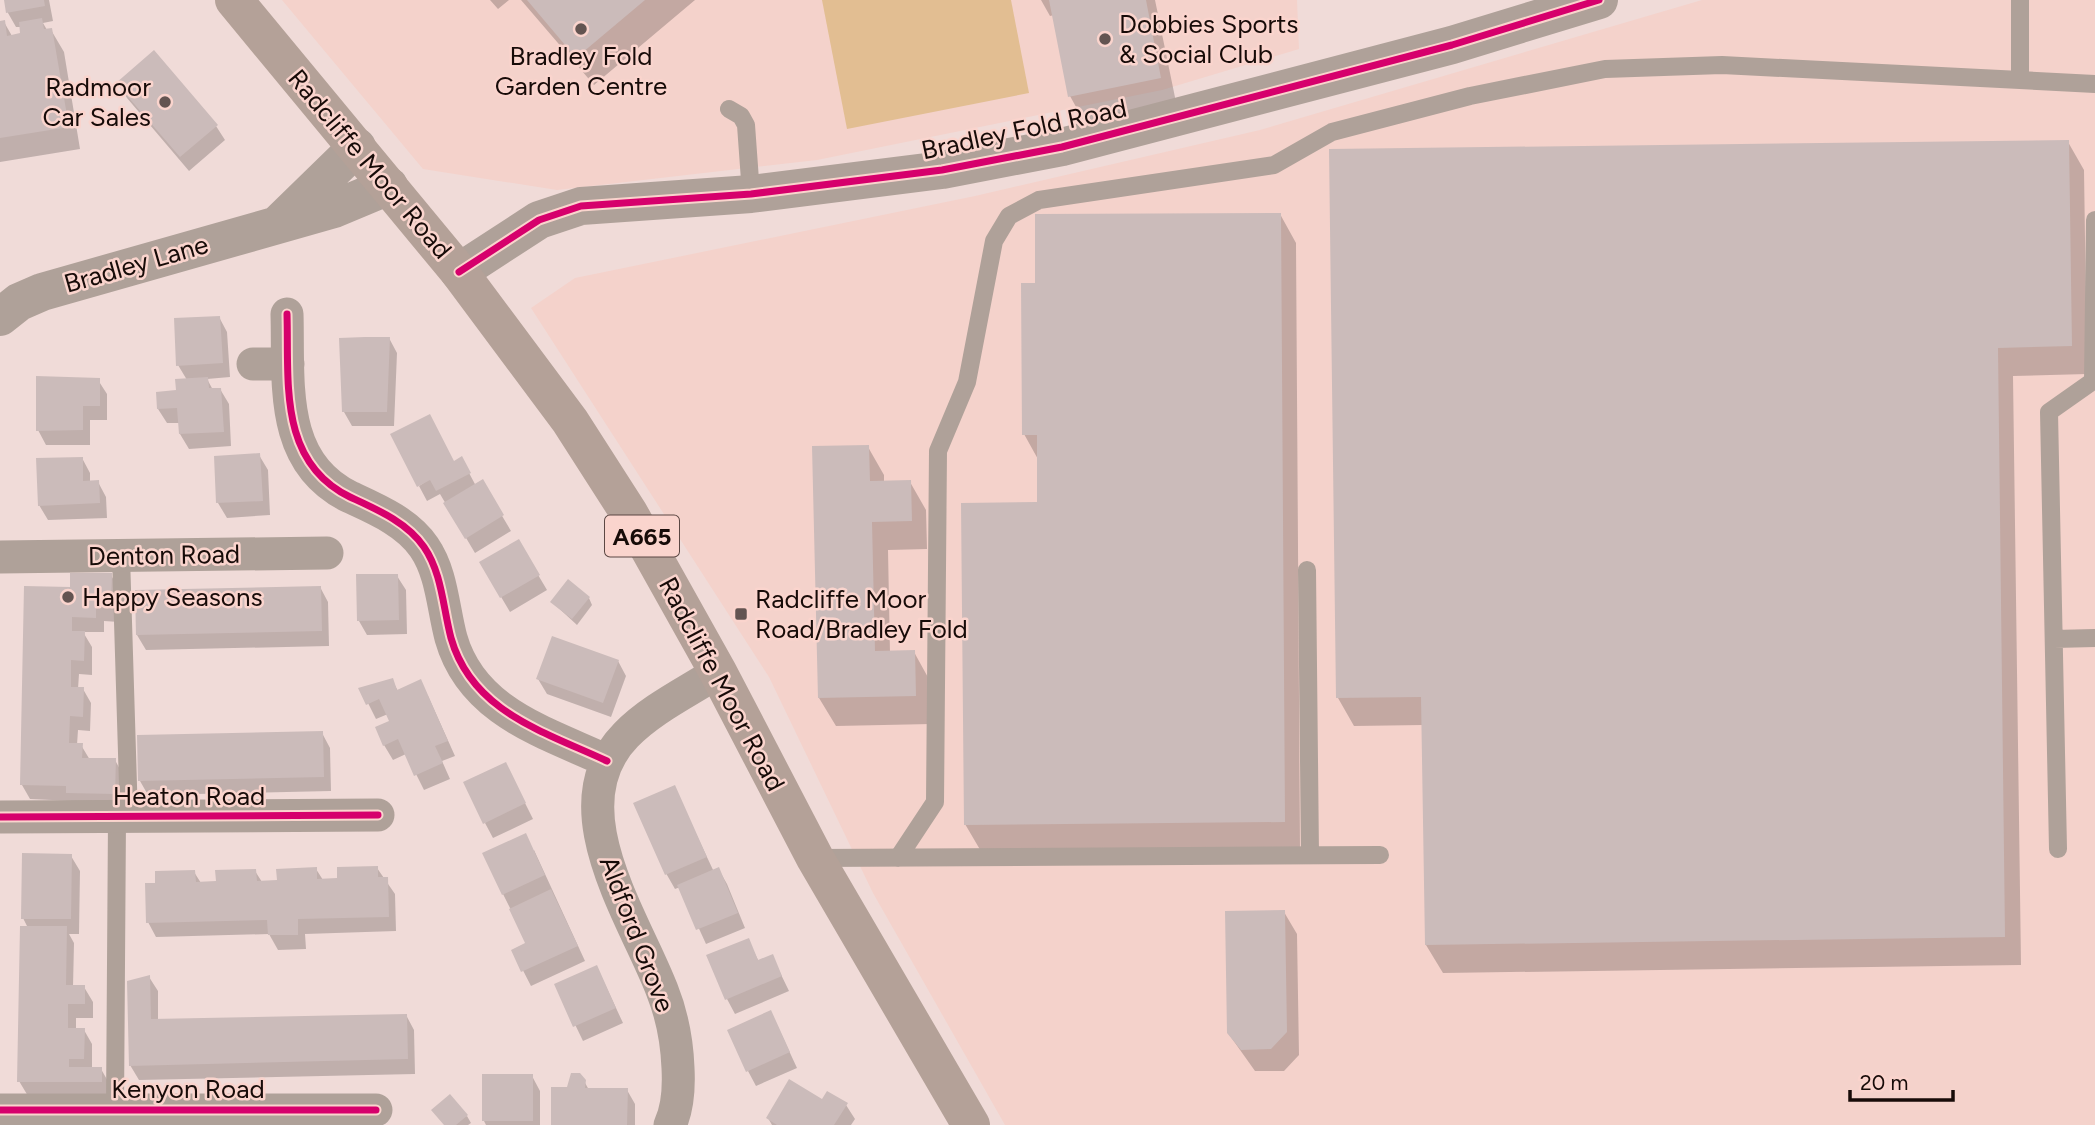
<svg xmlns="http://www.w3.org/2000/svg" width="2095" height="1125" font-family="Figtree,sans-serif">
  <style>
    .built { fill: #f4d2cb }
    .green { fill: #e2be92 }
    .shadow { fill: #0003 }
    .building { fill: #cbbbba }
    .lines { fill: none; stroke-linecap: round; stroke-linejoin: round }
    .service { stroke: #afa199; stroke-width: 18 }
    .minor { stroke: #afa199; stroke-width: 33 }
    .tertiary { stroke: #afa199; stroke-width: 38 }
    .primary { stroke: #b4a198; stroke-width: 38 }
    .cycleway-casing { stroke: #fad4cd; stroke-width: 11 }
    .cycleway { stroke: #d6006c; stroke-width: 7 }
    .poi-dot { fill: #635451; stroke: #fad4cd; stroke-width: 2.5 }
    .labels { text-anchor: middle; dominant-baseline: central; stroke-width: 5; stroke-linejoin: round; paint-order: stroke }
    .shield { fill: #fad4cd; stroke: #5b4743; stroke-width: 2 }
    .shield-label { font-size: 24px; font-weight: bold; fill: #170b08 }
    .poi-label { font-size: 26px; fill: #170b08; stroke: #fad4cd; text-anchor: start }
    .street-label { font-size: 26px; fill: #170b08; stroke: #fad4cd }
  </style>
  <rect width="100%" height="100%" fill="#f0dbd8"/>
  <!-- built -->
  <path class="built" d="M 282,0 L 1297,0 L 1299,49 L 1162,90 L 817,160 L 557,190 L 423,169 Z
    M 1702,0 L 2095,0 L 2095,1125 L 1005,1125 L 873,893 L 769,677 L 531,308 L 575,278 L 975,196 L 1260,130 Z"/>
  <!-- green -->
  <path class="green" d="M 822,0 L 1011,0 L 1029,93 L 847,129 Z"/>
  <!-- shadow -->
  <path class="shadow" d="M 6,0 L 49,0 L 53,21 L 43,23 L 47,30 L 51,30 L 64,52 L 80,149 L 0,162 L 0,23 L 4,22 L 12,36 L 22,35 L 21,27 L 16,27 L 8,13 Z
    M 490,0 L 509,0 L 498,9 Z
    M 521,0 L 695,0 L 594,85 Z
    M 1041,0 L 1155,0 L 1177,107 L 1086,125 L 1070,96 L 1054,15 L 1050,16 Z
    M 118,83 L 216,126 L 225,140 L 189,171 L 127,98 Z
    M 2068,142 L 2084,170 L 2087,374 L 2013,376 L 2021,965 L 1443,973 L 1426,945 L 1423,725 L 1354,726 L 1338,698 Z
    M 1280,214 L 1296,243 L 1300,850 L 982,853 L 965,824 L 1039,504 L 1039,461 L 1024,434 L 1037,285 Z
    M 219,317 L 227,332 L 230,377 L 207,379 L 213,390 L 220,389 L 229,404 L 231,446 L 189,449 L 180,434 L 180,423 L 167,423 L 158,409 L 187,380 L 178,365 Z
    M 389,338 L 397,353 L 394,426 L 352,426 L 344,412 Z
    M 98,380 L 107,394 L 107,420 L 90,420 L 90,445 L 46,445 L 38,430 Z
    M 868,447 L 884,475 L 884,482 L 910,482 L 926,510 L 927,549 L 888,550 L 890,653 L 914,652 L 930,681 L 931,724 L 836,726 L 819,698 Z
    M 259,455 L 268,470 L 270,515 L 227,518 L 218,503 L 216,458 Z
    M 82,458 L 90,473 L 90,482 L 98,482 L 106,497 L 107,518 L 48,520 L 39,505 Z
    M 461,458 L 476,486 L 482,482 L 511,531 L 475,553 L 440,494 L 427,501 L 419,486 Z
    M 518,541 L 547,590 L 510,612 L 481,563 Z
    M 111,575 L 119,590 L 119,622 L 104,621 L 104,632 L 83,632 L 92,647 L 92,675 L 79,674 L 78,689 L 83,689 L 91,703 L 90,731 L 78,730 L 77,745 L 81,745 L 90,760 L 115,760 L 123,775 L 123,808 L 73,801 L 30,799 L 22,785 L 71,589 Z
    M 397,576 L 406,590 L 407,634 L 367,635 L 359,621 Z
    M 320,587 L 328,602 L 329,646 L 146,650 L 137,635 Z
    M 589,598 L 592,605 L 577,625 L 552,602 Z
    M 618,661 L 626,676 L 611,717 L 547,694 L 538,679 Z
    M 392,680 L 398,691 L 428,696 L 455,756 L 442,761 L 450,779 L 424,790 L 406,754 L 393,760 L 384,745 L 391,722 L 388,714 L 376,719 L 361,689 Z
    M 322,733 L 330,748 L 331,791 L 148,795 L 140,781 Z
    M 513,779 L 533,819 L 493,838 L 485,823 Z
    M 674,787 L 714,872 L 719,870 L 727,884 L 745,928 L 706,944 L 680,887 L 675,889 L 667,875 L 635,804 Z
    M 534,850 L 585,961 L 531,986 L 513,951 L 528,944 L 503,894 Z
    M 71,856 L 80,871 L 79,934 L 69,934 L 74,943 L 73,987 L 84,987 L 93,1002 L 93,1018 L 76,1018 L 76,1030 L 84,1030 L 92,1044 L 92,1069 L 101,1069 L 109,1083 L 109,1096 L 28,1096 L 19,1081 L 28,928 L 23,918 Z
    M 377,868 L 395,894 L 396,931 L 305,934 L 306,949 L 278,950 L 269,934 L 156,937 L 148,922 L 157,885 L 194,872 L 201,883 L 218,883 L 255,871 L 262,882 L 278,882 L 316,869 L 323,880 L 339,880 Z
    M 1284,912 L 1297,934 L 1299,1055 L 1284,1071 L 1255,1071 L 1228,1033 Z
    M 748,940 L 759,962 L 772,956 L 789,991 L 735,1014 L 727,999 Z
    M 597,967 L 623,1023 L 583,1041 L 556,985 Z
    M 149,977 L 158,991 L 158,1021 L 406,1015 L 414,1030 L 415,1074 L 139,1080 L 130,1065 Z
    M 778,1027 L 797,1068 L 756,1086 L 748,1071 Z
    M 532,1076 L 540,1091 L 540,1125 L 486,1125 L 484,1121 Z
    M 584,1081 L 589,1090 L 627,1090 L 635,1104 L 635,1125 L 552,1125 L 568,1088 Z
    M 823,1101 L 846,1105 L 855,1119 L 851,1125 L 772,1125 L 768,1118 Z
    M 467,1116 L 471,1123 L 468,1125 L 444,1125 Z"/>
  <!-- building -->
  <path class="building" d="M 4,0 L 44,0 L 45,6 L 6,13 Z
    M 527,0 L 645,0 L 576,58 Z
    M 1049,0 L 1146,0 L 1161,78 L 1068,97 Z
    M 42,18 L 44,29 L 52,28 L 69,127 L 0,138 L 0,21 L 5,20 L 7,36 L 20,33 L 19,22 Z
    M 154,50 L 218,125 L 180,157 L 116,83 Z
    M 2069,140 L 2072,346 L 1998,348 L 2005,937 L 1425,945 L 1421,697 L 1336,698 L 1329,149 Z
    M 1281,213 L 1285,822 L 964,825 L 961,503 L 1037,502 L 1037,435 L 1022,435 L 1021,283 L 1035,283 L 1035,214 Z
    M 220,316 L 223,363 L 176,366 L 174,318 Z
    M 365,337 L 390,337 L 387,412 L 342,412 L 339,338 Z
    M 36,376 L 100,378 L 100,406 L 83,406 L 83,430 L 36,431 Z
    M 208,377 L 209,388 L 221,388 L 224,432 L 179,434 L 177,408 L 157,409 L 156,392 L 176,390 L 175,379 Z
    M 430,414 L 454,461 L 462,456 L 471,473 L 436,491 L 430,480 L 417,487 L 390,434 Z
    M 869,445 L 870,481 L 911,480 L 912,521 L 872,522 L 875,651 L 915,650 L 916,696 L 818,698 L 812,446 Z
    M 260,453 L 263,501 L 216,503 L 214,456 Z
    M 83,457 L 83,481 L 99,480 L 100,503 L 38,506 L 36,458 Z
    M 483,479 L 504,515 L 465,539 L 443,503 Z
    M 519,539 L 540,575 L 500,598 L 479,562 Z
    M 70,573 L 112,573 L 111,607 L 96,607 L 96,618 L 72,617 L 72,631 L 85,631 L 84,661 L 71,660 L 71,687 L 84,687 L 83,717 L 70,716 L 69,743 L 83,743 L 82,758 L 116,758 L 115,794 L 66,793 L 66,786 L 20,785 L 24,586 L 70,587 Z
    M 356,574 L 398,574 L 399,620 L 357,621 Z
    M 568,579 L 590,597 L 572,619 L 550,602 Z
    M 321,586 L 322,631 L 136,635 L 135,590 Z
    M 552,636 L 619,660 L 603,703 L 536,679 Z
    M 393,678 L 397,690 L 421,679 L 448,741 L 435,746 L 443,763 L 414,776 L 398,739 L 383,746 L 375,727 L 389,721 L 379,699 L 366,705 L 358,688 Z
    M 323,731 L 324,777 L 138,781 L 137,735 Z
    M 506,762 L 526,803 L 483,824 L 463,782 Z
    M 675,785 L 707,857 L 665,875 L 633,803 Z
    M 526,833 L 545,875 L 502,895 L 482,853 Z
    M 22,853 L 72,854 L 71,919 L 21,919 Z
    M 378,866 L 378,877 L 388,877 L 389,917 L 298,919 L 298,935 L 268,935 L 267,920 L 146,923 L 145,883 L 155,883 L 155,871 L 195,870 L 196,882 L 216,881 L 215,870 L 256,869 L 257,881 L 277,880 L 276,869 L 317,867 L 317,879 L 337,878 L 337,867 Z
    M 719,867 L 738,913 L 696,930 L 677,885 Z
    M 551,889 L 578,946 L 521,972 L 511,950 L 525,943 L 509,909 Z
    M 1285,910 L 1287,1032 L 1271,1049 L 1241,1050 L 1227,1033 L 1225,911 Z
    M 20,926 L 67,926 L 66,985 L 85,985 L 85,1004 L 68,1004 L 68,1028 L 85,1028 L 84,1059 L 69,1059 L 69,1067 L 102,1067 L 102,1082 L 17,1082 Z
    M 749,938 L 758,960 L 773,954 L 782,976 L 725,1000 L 706,955 Z
    M 597,965 L 616,1008 L 573,1027 L 554,984 Z
    M 150,975 L 151,1019 L 407,1014 L 408,1059 L 129,1066 L 127,981 Z
    M 771,1010 L 790,1052 L 746,1072 L 727,1030 Z
    M 571,1073 L 580,1073 L 586,1080 L 585,1088 L 628,1088 L 627,1125 L 551,1125 L 551,1087 L 567,1087 Z
    M 482,1074 L 533,1074 L 533,1121 L 482,1121 Z
    M 789,1079 L 822,1099 L 827,1091 L 848,1103 L 834,1125 L 777,1125 L 766,1118 Z
    M 450,1094 L 468,1115 L 456,1125 L 444,1125 L 431,1110 Z"/>
  <g class="lines">
    <!-- service -->
    <path class="service" d="M 2020,0 L 2020,80 L 2095,84
      M 729,109 L 741,116 L 746,125 L 751,194
      M 121,556 L 129,818
      M 1307,570 L 1310,855
      M 2054,639 L 2095,638
      M 2058,849 L 2049,412 L 2093,381 L 2095,220
      M 815,858 L 1380,855
      M 898,858 L 935,802 L 938,451 L 967,382 L 994,241 L 1009,216 L 1039,200 L 1274,165 L 1332,132 L 1470,96 L 1605,69 L 1722,65 L 2020,80
      M 115,1110 L 117,818"/>
    <!-- minor -->
    <path class="minor" d="M 287,314 C 289,382 278,462 350,497 C 376,509 407,522 424,547 C 442,573 443,608 451,638 C 472,712 545,732 607,761
      M 253,364 L 288,364
      M 0,557 L 327,553
      M 0,817 L 378,815
      M 0,1110 L 376,1110
      M 670,1125 C 678,1108 679,1087 678,1068 C 677,1042 672,1015 662,990 C 634,917 556,806 626,735 C 651,709 689,691 718,672"/>
    <!-- tertiary -->
    <path class="tertiary" d="M 280,222 L 357,147
      M 459,272 L 539,220 L 581,206 L 751,194 L 942,170 L 1062,147 L 1452,45 L 1599,0
      M 0,317 L 19,302 L 42,292 L 334,209 L 389,186"/>
    <!-- primary -->
    <path class="primary" d="M 234,0 L 459,272 L 570,421 L 629,513 L 718,672 L 815,858 L 971,1125"/>
    <!-- cycleway casing -->
    <g class="cycleway-casing">
      <path id="cycleway" d="M 459,272 L 539,220 L 581,206 L 751,194 L 942,170 L 1062,147 L 1452,45 L 1599,0
        M 287,314 C 289,382 278,462 350,497 C 376,509 407,522 424,547 C 442,573 443,608 451,638 C 472,712 545,732 607,761
        M 0,817 L 378,815
        M 0,1110 L 376,1110"/>
    </g>
    <!-- cycleway -->
    <use href="#cycleway" class="cycleway"/>
  </g>
  <!-- markers -->
  <g class="poi-dot">
    <circle cx="581" cy="29" r="7"/>
    <circle cx="1105" cy="39" r="7"/>
    <circle cx="165" cy="102" r="7"/>
    <circle cx="68" cy="597" r="7"/>
    <rect x="734" y="607" width="14" height="14" rx="3.5"/>
  </g>
  <g class="labels">
    <!-- shield labels -->
    <rect class="shield" x="605" y="515.5" width="74" height="41" rx="5"/>
    <g class="shield-label">
      <text x="642" y="536">A665</text>
    </g>
    <!-- poi labels -->
    <g class="poi-label">
      <text x="1119" y="24">Dobbies Sports<tspan x="1119" dy="30">&amp; Social Club</tspan></text>
      <text x="581" y="56" text-anchor="middle">Bradley Fold<tspan x="581" dy="30">Garden Centre</tspan></text>
      <text x="151" y="87" text-anchor="end">Radmoor<tspan x="151" dy="30">Car Sales</tspan></text>
      <text x="82" y="597">Happy Seasons</text>
      <text x="755" y="599">Radcliffe Moor<tspan x="755" dy="30">Road/Bradley Fold</tspan></text>
    </g>
    <!-- street labels -->
    <g class="street-label">
      <text transform="translate(1024 129) rotate(-12)">Bradley Fold Road</text>
      <text transform="translate(370 164) rotate(50)">Radcliffe Moor Road</text>
      <text transform="translate(136 264) rotate(-16)">Bradley Lane</text>
      <text transform="translate(164 555) rotate(-1)">Denton Road</text>
      <text transform="translate(722 684) rotate(62)">Radcliffe Moor Road</text>
      <text x="189" y="796">Heaton Road</text>
      <text transform="translate(637 934) rotate(69)">Aldford Grove</text>
      <text x="188" y="1089">Kenyon Road</text>
    </g>
  </g>
  <!-- scale -->
  <path d="M1850 1090v10h103v-10" fill="none" stroke="#170b08" stroke-width="3.5"/>
  <text x="1860" y="1090" font-size="21" fill="#170b08" stroke="#fad4cd" stroke-width="5" paint-order="stroke">20 m</text>
</svg>
